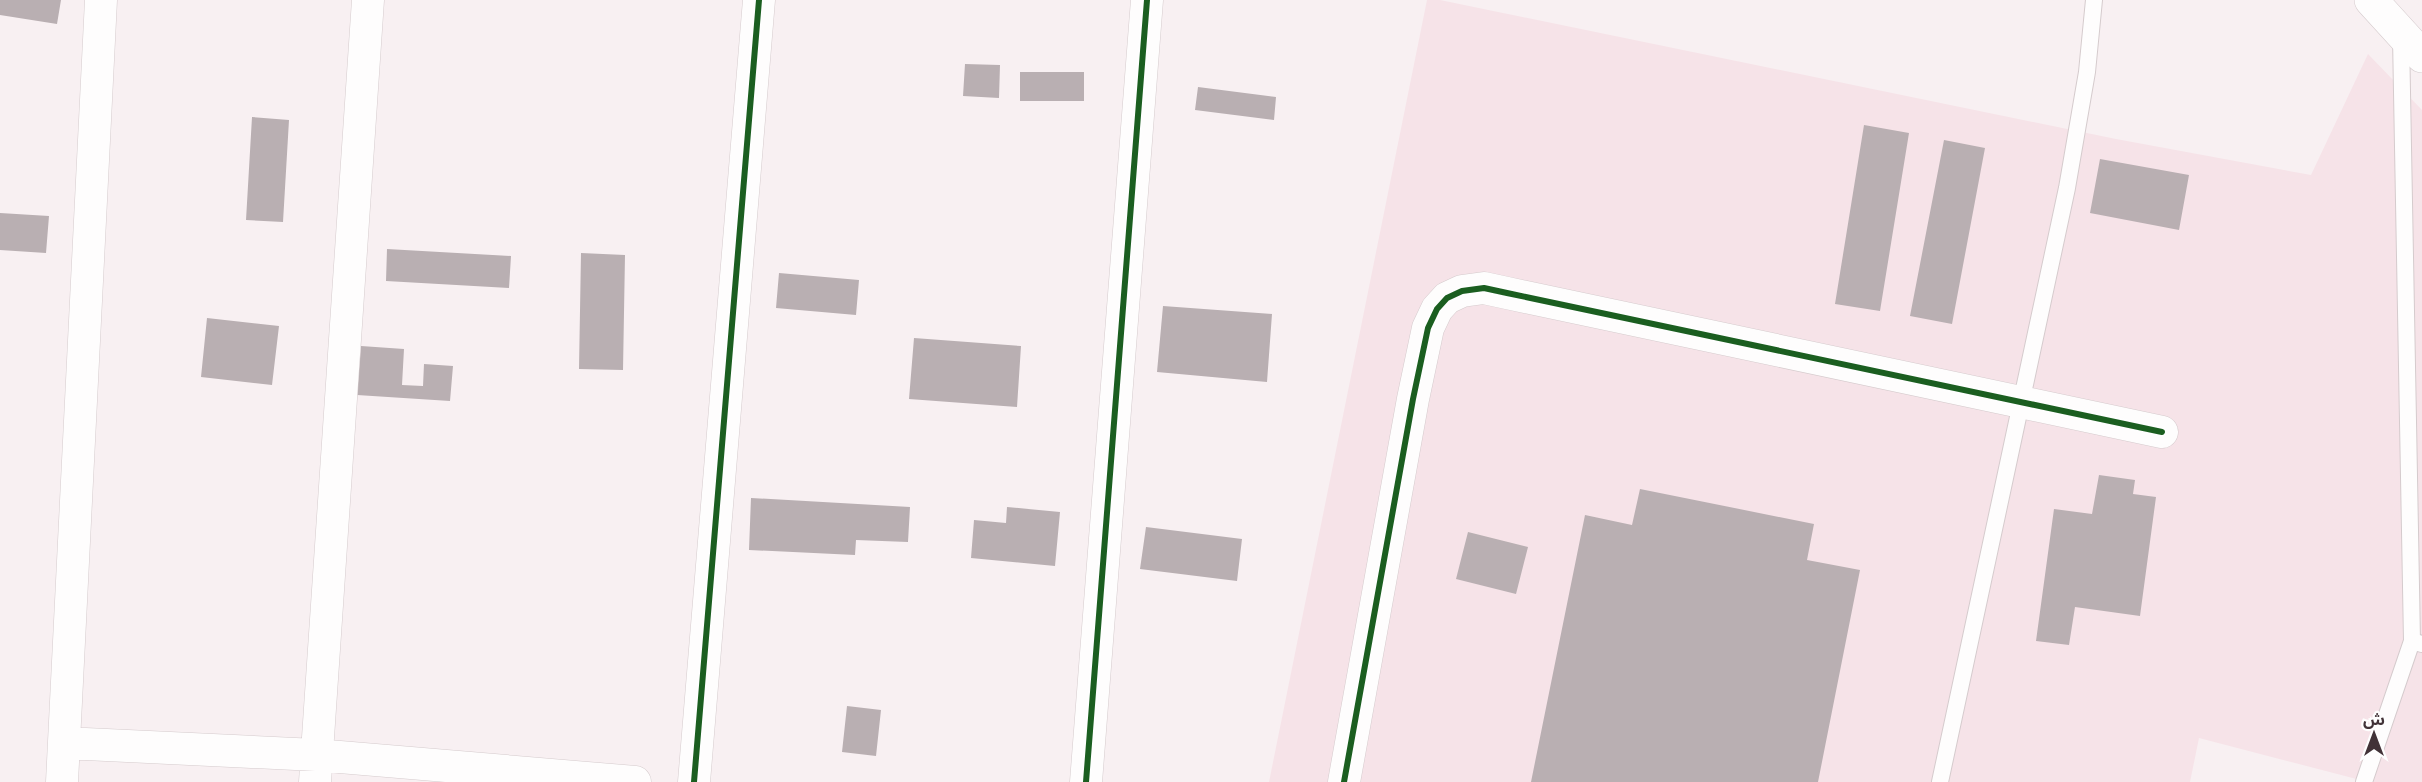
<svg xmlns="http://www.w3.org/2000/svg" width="2422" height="782" font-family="'IBM Plex Sans','Noto Sans Arabic',sans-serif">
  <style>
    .built { fill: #f6e3e8 }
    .building { fill: #b9afb2 }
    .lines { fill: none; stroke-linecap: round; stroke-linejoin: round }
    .lane-casing { stroke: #d5cbcd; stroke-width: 18 }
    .street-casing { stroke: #d5cbcd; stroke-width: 33 }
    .secondary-casing { stroke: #d5cbcd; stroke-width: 34 }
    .lane { stroke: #fefdfd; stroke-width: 16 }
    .street { stroke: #fefdfd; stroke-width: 32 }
    .secondary { stroke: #fefdfd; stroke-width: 33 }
    .cycleway-casing { stroke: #fefefe; stroke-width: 10 }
    .cycleway { stroke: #1b5e20; stroke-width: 6 }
  </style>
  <rect width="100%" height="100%" fill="#f8f0f2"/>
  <!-- built -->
  <path class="built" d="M 1427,0 L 1440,0 L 2116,139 L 2311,175 L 2368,54 L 2422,110 L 2422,782 L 2368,782 L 2199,738 L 2190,782 L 1269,782 Z"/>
  <!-- building -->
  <path class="building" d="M 0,0 L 61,0 L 57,24 L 0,15 Z
    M 965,64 L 1000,65 L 999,98 L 963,96 Z
    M 1020,72 L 1084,72 L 1084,101 L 1020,101 Z
    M 1198,87 L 1276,97 L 1274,120 L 1195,110 Z
    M 252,117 L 289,120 L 283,222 L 246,220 Z
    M 1864,125 L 1909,133 L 1880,311 L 1835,304 Z
    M 1944,140 L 1985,148 L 1952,324 L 1910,316 Z
    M 2100,159 L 2189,175 L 2179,230 L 2090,213 Z
    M 0,213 L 49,216 L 46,253 L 0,250 Z
    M 387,249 L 511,256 L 509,288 L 386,281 Z
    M 581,253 L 625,255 L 623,370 L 579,369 Z
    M 779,273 L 859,280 L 856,315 L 776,308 Z
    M 1163,306 L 1272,314 L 1267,382 L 1157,372 Z
    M 207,318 L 279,326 L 272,385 L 201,377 Z
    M 914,338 L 1021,346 L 1017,407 L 909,399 Z
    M 361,346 L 404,349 L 402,385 L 423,386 L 424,364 L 453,366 L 450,401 L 357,395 Z
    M 2099,475 L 2135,480 L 2133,494 L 2156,497 L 2140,616 L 2075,607 L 2069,645 L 2036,641 L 2054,509 L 2092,514 Z
    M 1640,489 L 1814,524 L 1807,560 L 1860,570 L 1818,782 L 1531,782 L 1585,515 L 1632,525 Z
    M 751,498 L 910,507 L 908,542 L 856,540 L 855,555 L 749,550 Z
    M 1007,507 L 1060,512 L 1055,566 L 971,558 L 974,520 L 1006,523 Z
    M 1146,527 L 1242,539 L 1237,581 L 1140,569 Z
    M 1468,532 L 1528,547 L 1516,594 L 1456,579 Z
    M 847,706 L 881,710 L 876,756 L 842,752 Z"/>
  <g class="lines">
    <!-- lane casing -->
    <g class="lane-casing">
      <path id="lane" d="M 2401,37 L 2412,641 L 2422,644
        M 1940,782 L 2067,188 L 2087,72 L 2094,0
        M 2364,782 L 2412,641"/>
    </g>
    <!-- street casing -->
    <g class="street-casing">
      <path id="street" d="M 64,743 L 316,755 L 635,782
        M 62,782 L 101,0
        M 315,782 L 368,0
        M 694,782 L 759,0
        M 1086,782 L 1147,0
        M 1344,782 L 1413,399 L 1428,328 L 1437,309 L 1447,298 L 1462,291 L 1484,288 L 1507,293 L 2162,432"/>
    </g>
    <!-- secondary casing -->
    <g class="secondary-casing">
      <path id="secondary" d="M 2371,0 L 2422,56"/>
    </g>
    <!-- lane -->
    <use href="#lane" class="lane"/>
    <!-- street -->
    <use href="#street" class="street"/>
    <!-- secondary -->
    <use href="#secondary" class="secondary"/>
    <!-- cycleway casing -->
    <g class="cycleway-casing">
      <path id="cycleway" d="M 694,782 L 759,0
        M 1086,782 L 1147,0
        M 1344,782 L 1413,399 L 1428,328 L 1437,309 L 1447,298 L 1462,291 L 1484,288 L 1507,293 L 2162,432"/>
    </g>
    <!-- cycleway -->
    <use href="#cycleway" class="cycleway"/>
  </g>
  <!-- north arrow -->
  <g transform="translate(2374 734)" stroke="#fefefe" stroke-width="4.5" paint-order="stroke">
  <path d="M0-4.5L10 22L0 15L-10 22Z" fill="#413237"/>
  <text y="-9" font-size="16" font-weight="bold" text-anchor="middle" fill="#413237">ش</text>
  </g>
</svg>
